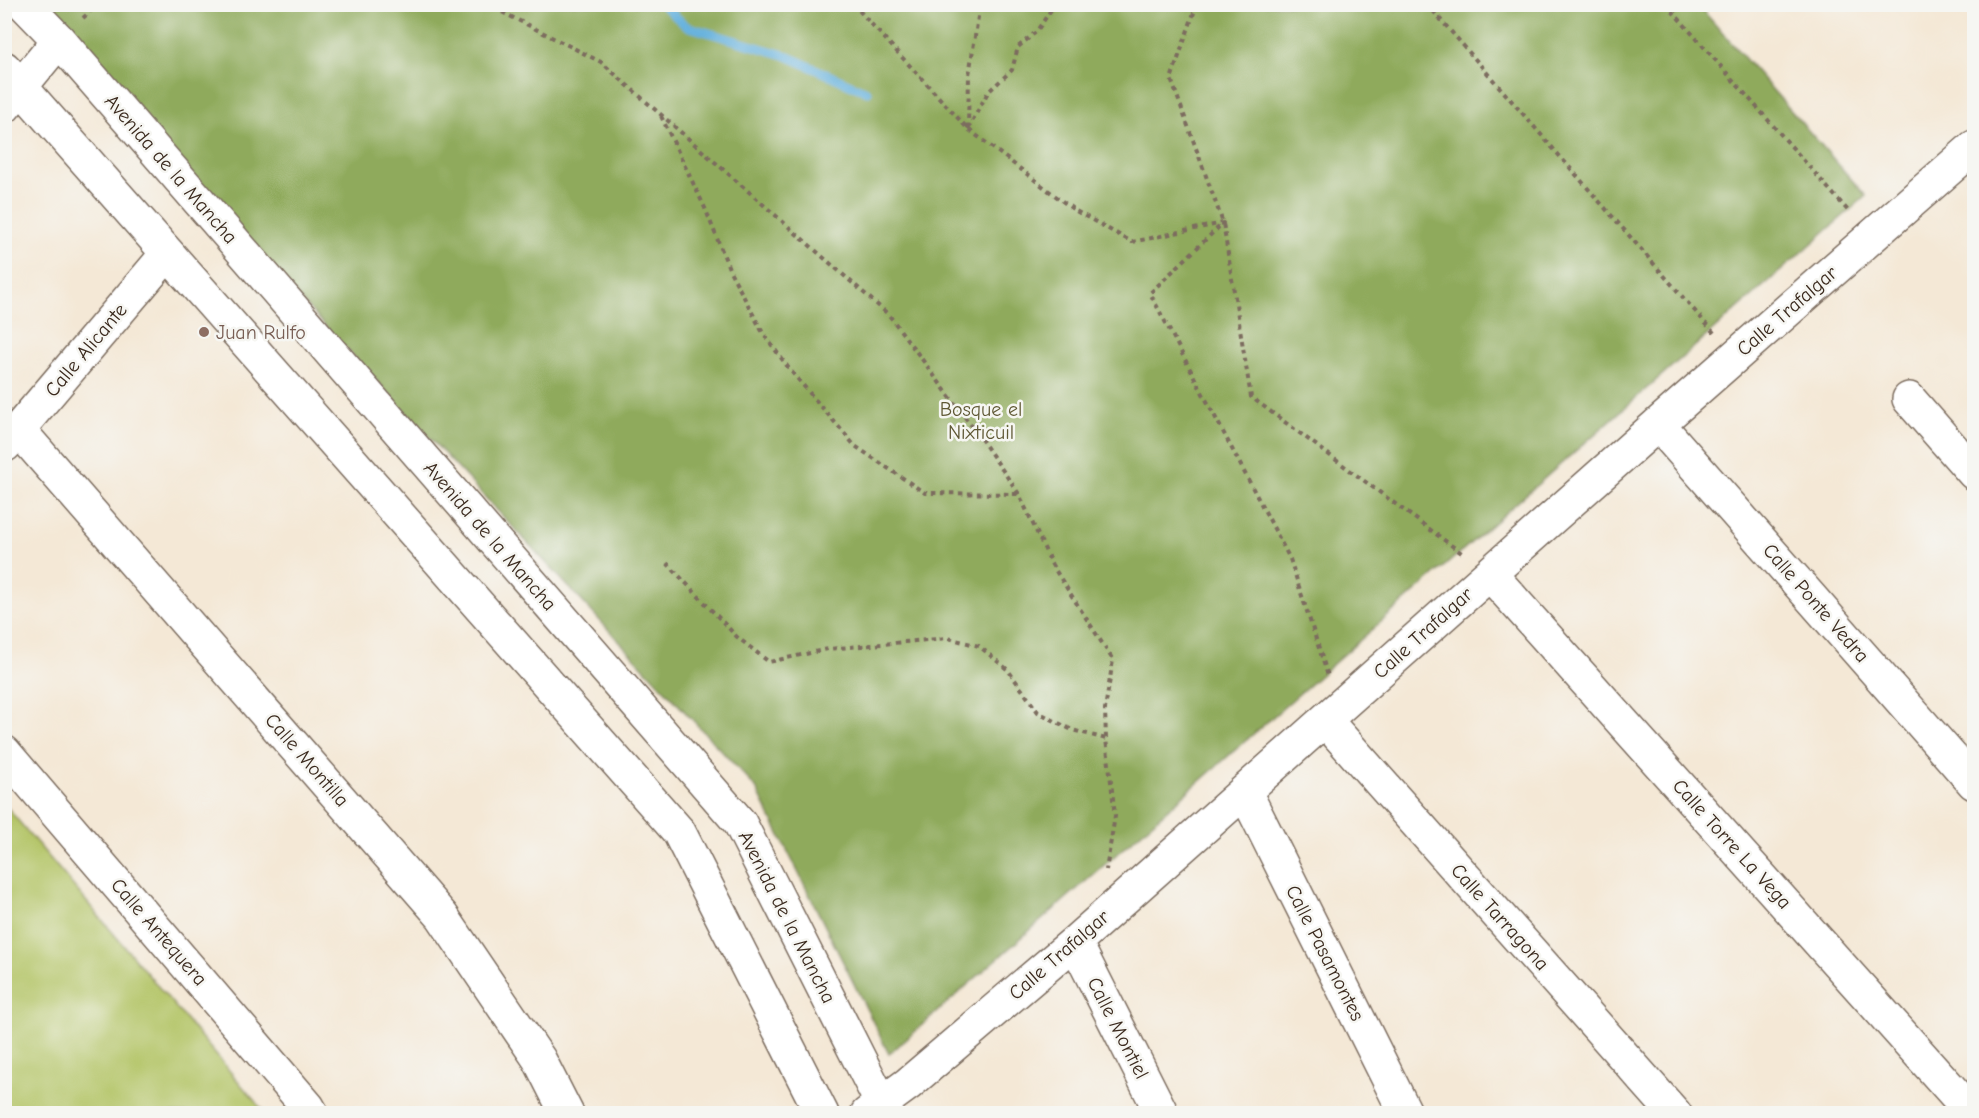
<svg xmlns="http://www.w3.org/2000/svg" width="1979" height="1118" font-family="'Comic Neue',sans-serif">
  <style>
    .green { fill: #b4c568; stroke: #787843; stroke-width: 1.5 }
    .forest { fill: #8faa5c; stroke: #656a3d; stroke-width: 1.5 }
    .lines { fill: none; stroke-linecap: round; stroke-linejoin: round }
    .stream { stroke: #64b0dd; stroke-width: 9 }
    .minor-casing { stroke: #7c6c5e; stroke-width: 36 }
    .path { stroke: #7c6c5e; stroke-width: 4; stroke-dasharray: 4.5 4.5; stroke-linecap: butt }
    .minor { stroke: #fff; stroke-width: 33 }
    .education-dot { fill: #8d6e63; stroke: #f6f6f2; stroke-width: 2 }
    .labels { text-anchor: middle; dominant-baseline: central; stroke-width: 5; stroke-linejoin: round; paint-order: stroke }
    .street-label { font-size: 20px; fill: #3b2a1e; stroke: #f6f6f2 }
    .education-label { font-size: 20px; fill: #785e54; stroke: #f6f6f2; text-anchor: start }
    .park-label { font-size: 20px; fill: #5f5834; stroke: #f6f6f2 }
  </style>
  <rect width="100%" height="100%" fill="#f6f6f2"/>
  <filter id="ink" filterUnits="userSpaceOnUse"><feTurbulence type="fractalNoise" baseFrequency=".0167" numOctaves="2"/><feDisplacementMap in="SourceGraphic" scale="12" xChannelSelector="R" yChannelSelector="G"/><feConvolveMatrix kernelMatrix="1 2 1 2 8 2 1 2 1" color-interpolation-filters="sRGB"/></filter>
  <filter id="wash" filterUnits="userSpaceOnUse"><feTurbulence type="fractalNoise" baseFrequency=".008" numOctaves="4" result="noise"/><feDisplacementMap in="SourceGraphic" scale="24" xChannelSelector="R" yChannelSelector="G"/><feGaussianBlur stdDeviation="1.35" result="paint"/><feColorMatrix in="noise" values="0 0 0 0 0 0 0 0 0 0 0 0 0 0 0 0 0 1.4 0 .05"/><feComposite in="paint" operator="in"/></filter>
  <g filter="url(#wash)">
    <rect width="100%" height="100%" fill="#f4e8d6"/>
    <!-- green -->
    <path class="green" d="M 5,805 L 265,1113 L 5,1113 Z"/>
    <!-- forest -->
    <path class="forest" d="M 26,5 L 1698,5 L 1866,196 L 889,1054 L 756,788 Z"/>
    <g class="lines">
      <!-- stream -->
      <path class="stream" d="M 662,4 L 686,26 L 784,55 L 867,92"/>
    </g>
  </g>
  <g filter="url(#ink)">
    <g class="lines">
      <!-- minor casing -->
      <g class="minor-casing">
        <path id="minor" d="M 24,4 L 59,40 L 740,823 L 887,1114
          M 4,68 L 679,832 L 822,1114
          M 4,107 L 59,40
          M 1909,399 L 1974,473
          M 1658,424 L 1974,783
          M 18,429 L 442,916 L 539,1059 L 567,1114
          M 5,445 L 167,254
          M 1490,574 L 1973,1114
          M 1325,720 L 1675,1114
          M 4,752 L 308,1107 L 312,1114
          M 1245,792 L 1406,1114
          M 1075,942 L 1162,1114
          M 867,1114 L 908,1084 L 1075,942 L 1658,424 L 1974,147"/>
      </g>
      <!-- path -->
      <path class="path" d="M 486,4 L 601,62 L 889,315 L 979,436 L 1019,494 L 1052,565 L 1113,660 L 1105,709 L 1106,739 L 1115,816 L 1106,870
        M 853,4 L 968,129 L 1074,210 L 1132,242 L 1223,223 L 1150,293 L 1290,559 L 1328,676
        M 1197,4 L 1171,79 L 1223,223 L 1251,397 L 1463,554
        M 1427,4 L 1715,334
        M 1666,4 L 1850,213
        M 83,18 L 98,4
        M 661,116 L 705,208 L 730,271 L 763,333 L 790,370 L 855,446 L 925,493 L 1018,494
        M 968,128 L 969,75 L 980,4
        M 968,129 L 988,92 L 1012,70 L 1018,47 L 1036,32 L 1055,4
        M 667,563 L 737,637 L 769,662 L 828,649 L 948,638 L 979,646 L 1008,670 L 1038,712 L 1072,730 L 1106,739"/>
      <!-- minor -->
      <use href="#minor" class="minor"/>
    </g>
  </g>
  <!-- markers -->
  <circle class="education-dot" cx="204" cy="332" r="6"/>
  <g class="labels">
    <!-- street labels -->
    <g class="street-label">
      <text transform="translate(171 169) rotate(49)">Avenida de la Mancha</text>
      <text transform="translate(1787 311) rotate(-41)">Calle Trafalgar</text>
      <text transform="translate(86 350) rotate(-50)">Calle Alicante</text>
      <text transform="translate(490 536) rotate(49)">Avenida de la Mancha</text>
      <text transform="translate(1816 603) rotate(49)">Calle Ponte Vedra</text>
      <text transform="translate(1423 633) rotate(-42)">Calle Trafalgar</text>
      <text transform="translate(307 760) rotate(49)">Calle Montilla</text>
      <text transform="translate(1732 844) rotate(48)">Calle Torre La Vega</text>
      <text transform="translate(787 917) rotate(63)">Avenida de la Mancha</text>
      <text transform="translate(1500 917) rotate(48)">Calle Tarragona</text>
      <text transform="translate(159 932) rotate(49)">Calle Antequera</text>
      <text transform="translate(1325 953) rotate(63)">Calle Pasamontes</text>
      <text transform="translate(1059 955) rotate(-41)">Calle Trafalgar</text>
      <text transform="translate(1118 1028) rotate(63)">Calle Montiel</text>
    </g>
    <!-- education labels -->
    <g class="education-label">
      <text x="216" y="332">Juan Rulfo</text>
    </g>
    <!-- park labels -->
    <g class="park-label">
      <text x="981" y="409">Bosque el<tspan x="981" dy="23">Nixticuil</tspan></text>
    </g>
  </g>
  <!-- margin -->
  <rect width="1979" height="1118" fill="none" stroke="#f6f6f2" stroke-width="24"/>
</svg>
